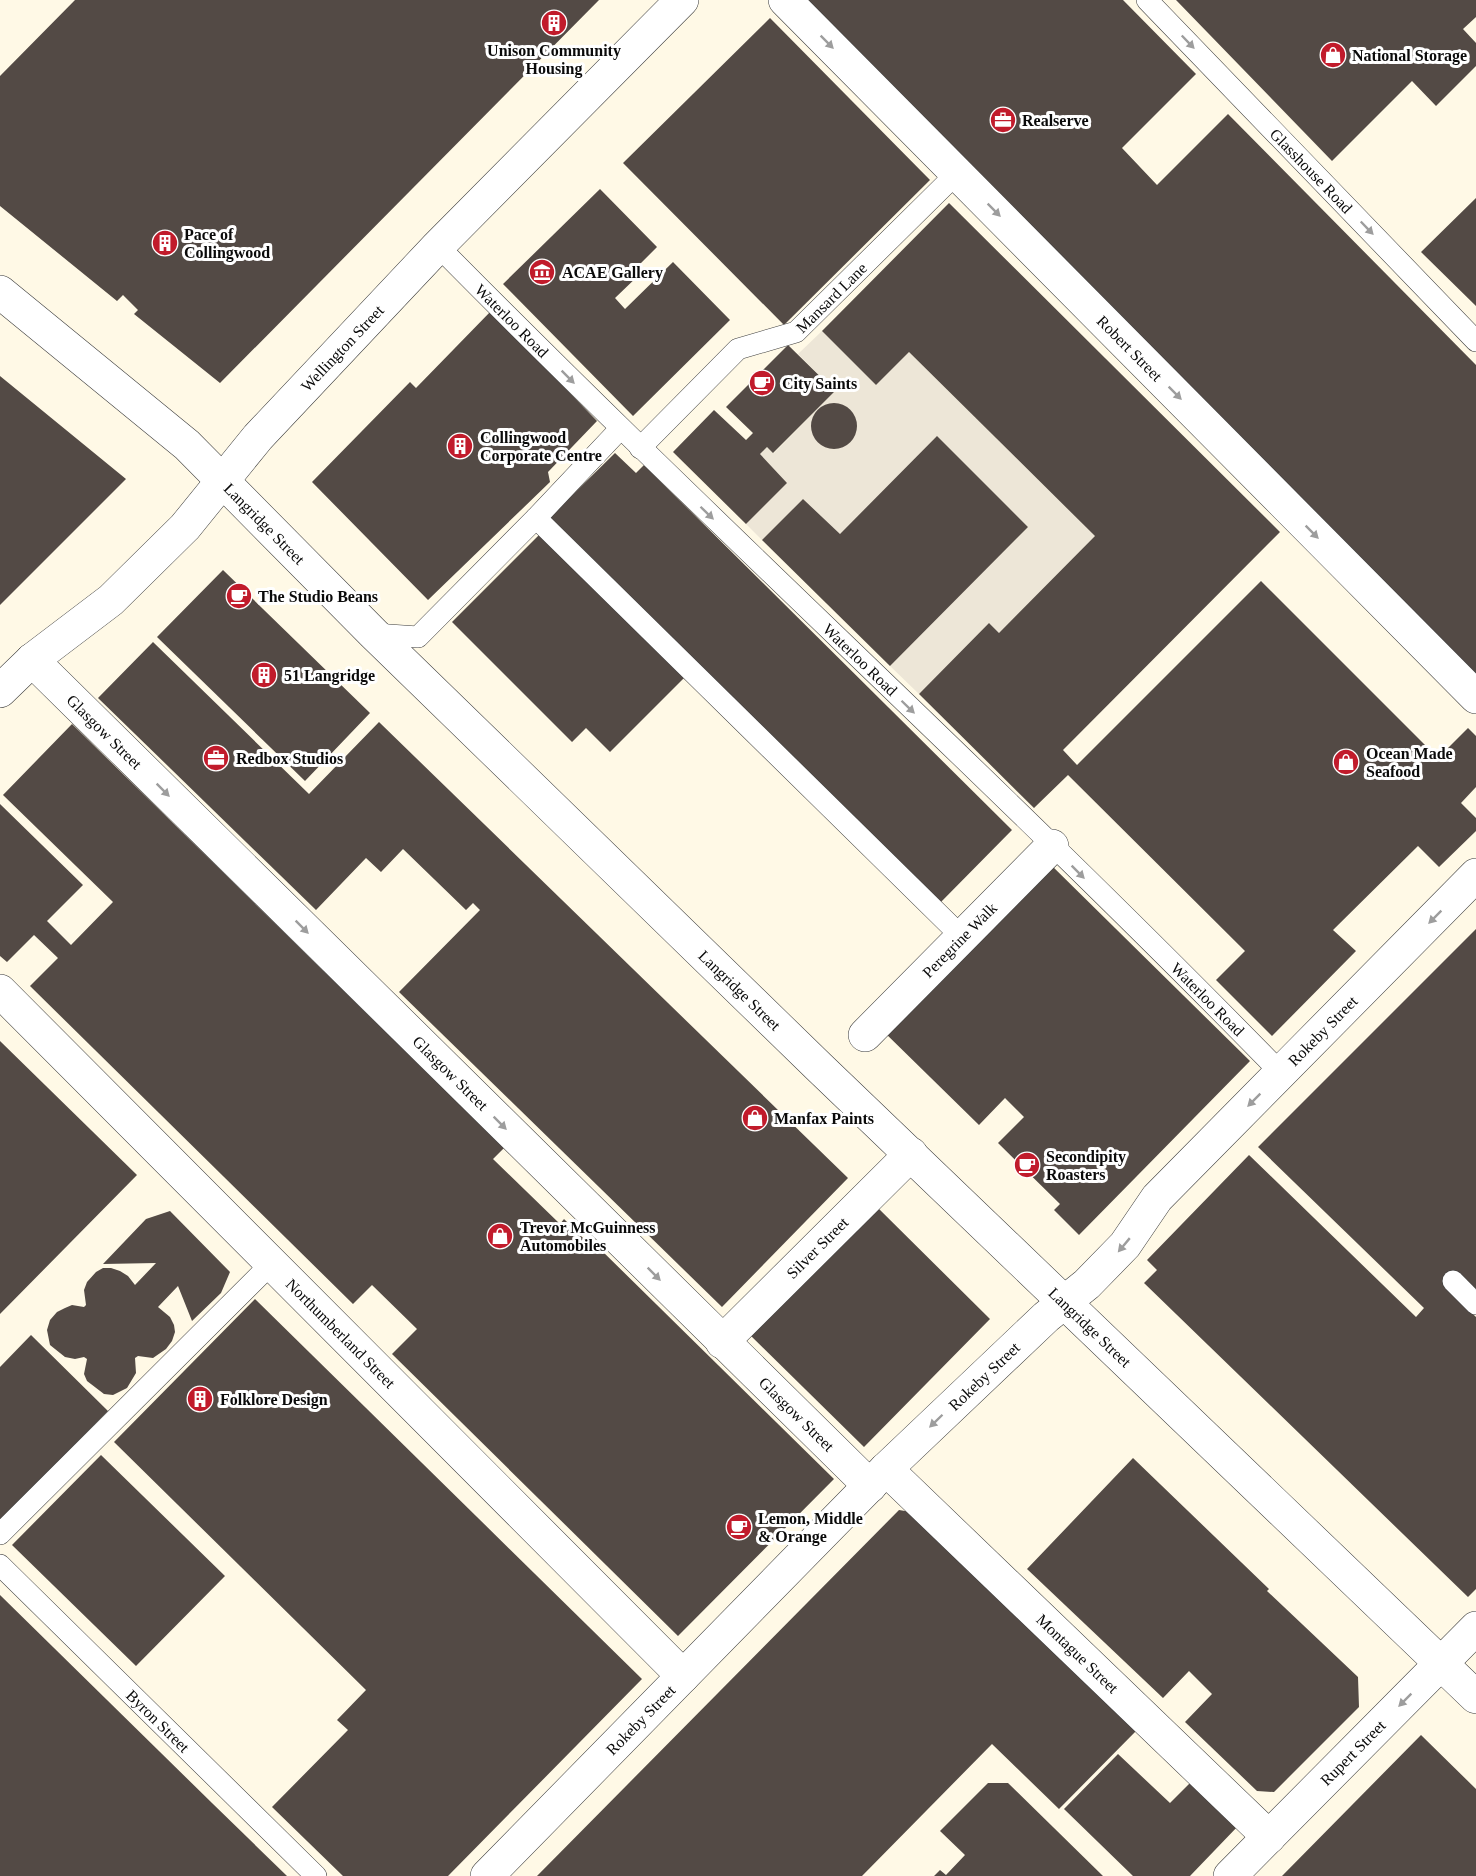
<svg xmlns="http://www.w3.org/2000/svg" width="1476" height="1876" font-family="'Times New Roman',serif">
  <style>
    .plaza { fill: #ede6d7 }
    .building { fill: #534a45 }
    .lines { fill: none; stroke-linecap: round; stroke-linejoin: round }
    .service-casing { stroke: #3d3d3d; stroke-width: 22 }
    .pedestrian-casing { stroke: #3d3d3d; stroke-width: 34 }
    .minor-casing { stroke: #3d3d3d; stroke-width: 34 }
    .tertiary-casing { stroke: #3d3d3d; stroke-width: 34 }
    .service { stroke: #fff; stroke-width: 21 }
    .pedestrian { stroke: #fff; stroke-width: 33 }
    .minor { stroke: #fff; stroke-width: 33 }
    .tertiary { stroke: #fff; stroke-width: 33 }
    .oneway { fill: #9d9d9d }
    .labels { text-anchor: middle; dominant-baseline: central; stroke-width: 6; stroke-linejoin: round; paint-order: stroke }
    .poi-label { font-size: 16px; font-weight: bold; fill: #0a0a0a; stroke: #fff; text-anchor: start }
    .street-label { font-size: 16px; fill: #0a0a0a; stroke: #fff }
  </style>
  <rect width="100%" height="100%" fill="#fff9e6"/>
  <!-- plaza -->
  <path class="plaza" d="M 822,331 L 876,385 L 909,352 L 1095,536 L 999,633 L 989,623 L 919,694 L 890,666 L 1028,527 L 936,437 L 840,534 L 803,499 L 762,540 L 746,524 L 787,483 L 760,454 L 767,447 L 774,453 L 835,391 L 798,354 Z"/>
  <!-- building -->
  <path class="building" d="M 75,0 L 599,0 L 220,383 L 134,314 L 138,310 L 123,295 L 117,301 L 0,206 L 0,76 Z
    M 805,0 L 1123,0 L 1196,74 L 1122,148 L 1157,185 L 1228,114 L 1476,365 L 1476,678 Z
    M 1176,0 L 1476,0 L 1476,17 L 1463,29 L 1476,43 L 1476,66 L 1436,106 L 1412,81 L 1332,161 Z
    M 770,18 L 930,180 L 784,325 L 623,163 Z
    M 600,189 L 657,247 L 635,269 L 640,274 L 615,298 L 625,309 L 673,262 L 730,320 L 633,416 L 503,284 Z
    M 1476,198 L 1476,306 L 1421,252 Z
    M 949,203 L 1280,532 L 1063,750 L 1077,765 L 1261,581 L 1438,758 L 1468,728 L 1476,736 L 1476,787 L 1461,803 L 1476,818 L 1476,831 L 1439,867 L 1418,846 L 1333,930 L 1356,951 L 1272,1036 L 1216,980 L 1245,951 L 1068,775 L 1034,808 L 919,694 L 989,623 L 999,633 L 1095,536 L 909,352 L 876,385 L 822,331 Z
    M 491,311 L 597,421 L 548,472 L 550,482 L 428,600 L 312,482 L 410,382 L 416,388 Z
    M 788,345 L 835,391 L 773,453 L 767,447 L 760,454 L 787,483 L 746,524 L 673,452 L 714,410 L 746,440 L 753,433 L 726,407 Z
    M 0,376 L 126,479 L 0,605 Z
    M811 426a23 23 0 1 1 46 0a23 23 0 1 1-46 0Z
    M 937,436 L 1028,527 L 890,666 L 762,540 L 803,499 L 840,534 Z
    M 615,453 L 636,473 L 644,465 L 1012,830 L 940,903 L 550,517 Z
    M 541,533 L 686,676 L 610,752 L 586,728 L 572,742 L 452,622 Z
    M 223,570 L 370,713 L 305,781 L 157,637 Z
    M 153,642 L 309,794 L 379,722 L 848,1178 L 722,1307 L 399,992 L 480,910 L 473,903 L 466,910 L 403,849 L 381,872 L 366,858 L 316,910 L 98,698 Z
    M 72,724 L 504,1148 L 493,1159 L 560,1224 L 564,1219 L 593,1248 L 596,1245 L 834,1479 L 678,1636 L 392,1354 L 417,1329 L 372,1285 L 353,1304 L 30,986 L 58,958 L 34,935 L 7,962 L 0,956 L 0,804 L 83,885 L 47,921 L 71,945 L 113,902 L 3,795 Z
    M 1047,861 L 1250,1061 L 1079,1235 L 1054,1210 L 1060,1204 L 998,1143 L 1024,1117 L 1005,1098 L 979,1125 L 881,1029 Z
    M 1476,929 L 1476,1291 L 1445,1287 L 1476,1317 L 1476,1589 L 1468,1597 L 1144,1283 L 1157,1270 L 1147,1260 L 1249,1155 L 1416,1317 L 1424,1308 L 1258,1147 Z
    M 0,1041 L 137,1175 L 0,1314 Z
    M 876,1206 L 990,1319 L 864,1447 L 750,1335 Z
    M 170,1211 L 230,1272 L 221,1293 L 192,1321 L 178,1286 L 158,1307 L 170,1317 L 174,1325 L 175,1332 L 172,1341 L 166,1349 L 153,1358 L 138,1356 L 135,1358 L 136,1373 L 127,1388 L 113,1395 L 104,1394 L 87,1381 L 84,1374 L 87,1359 L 84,1357 L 75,1359 L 65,1357 L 50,1345 L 47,1330 L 50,1320 L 57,1312 L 65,1308 L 72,1305 L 84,1307 L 86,1305 L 84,1290 L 87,1282 L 96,1272 L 103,1268 L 111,1268 L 120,1271 L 128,1276 L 135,1285 L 156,1263 L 103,1264 L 146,1219 Z
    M 255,1299 L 642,1679 L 448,1876 L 343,1876 L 272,1807 L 348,1730 L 337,1720 L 366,1690 L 114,1442 Z
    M 31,1335 L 108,1411 L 0,1521 L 0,1367 Z
    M 101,1455 L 225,1576 L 136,1666 L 12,1545 Z
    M 1133,1458 L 1269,1589 L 1267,1591 L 1358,1677 L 1359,1707 L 1274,1792 L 1257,1791 L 1185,1722 L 1212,1694 L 1189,1671 L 1163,1698 L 1027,1569 Z
    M 899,1510 L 911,1512 L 1136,1731 L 1059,1809 L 992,1744 L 862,1876 L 537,1876 Z
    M 0,1595 L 212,1803 L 287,1876 L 0,1876 Z
    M 1421,1735 L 1476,1789 L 1476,1876 L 1282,1876 Z
    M 1118,1754 L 1170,1803 L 1193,1780 L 1239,1825 L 1190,1876 L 1133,1876 L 1064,1809 Z
    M 988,1783 L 1008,1783 L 1103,1876 L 934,1876 L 940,1870 L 946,1875 L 965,1855 L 940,1831 Z"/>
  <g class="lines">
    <!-- service casing -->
    <g class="service-casing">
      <g id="service">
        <path id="s1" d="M 1147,0 L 1476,341"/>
        <path id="s2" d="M 438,246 C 714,526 1006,791 1281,1073"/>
        <path id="s3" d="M 640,448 L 738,349 L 796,332 L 957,173"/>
        <path d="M 536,518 L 962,937"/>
        <path d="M 374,634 L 418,637 L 536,518 L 620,429"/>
        <path d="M 1453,1281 L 1476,1304"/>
        <path d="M 0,1534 L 271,1264"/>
        <path id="s4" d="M 0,1565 L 316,1876"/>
      </g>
    </g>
    <!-- pedestrian casing -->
    <g class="pedestrian-casing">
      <g id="pedestrian">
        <path id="s5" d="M 865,1035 L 1052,846"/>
      </g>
    </g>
    <!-- minor casing -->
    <g class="minor-casing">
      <g id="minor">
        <path id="s6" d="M 785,0 L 1476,697"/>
        <path id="s7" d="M 32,660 L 870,1486"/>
        <path id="s8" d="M 0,991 L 683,1676"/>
        <path id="s9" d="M 722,1342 L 911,1154"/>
        <path id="s10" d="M 886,1469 L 1269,1837"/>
        <path id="s11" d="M 487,1876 L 886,1469 L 1046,1317 L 1087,1284 L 1125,1245 L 1157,1198 L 1476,875"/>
        <path id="s12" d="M 1230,1876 L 1476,1628"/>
      </g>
    </g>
    <!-- tertiary casing -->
    <g class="tertiary-casing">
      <g id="tertiary">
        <path id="s13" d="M 0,292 L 187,445 L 374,634 L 819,1067 L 1476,1697"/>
        <path id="s14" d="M 0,691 L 32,660 L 111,600 L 185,527 L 258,437 L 438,246 L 682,0"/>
      </g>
    </g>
    <!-- service -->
    <use href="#service" class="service"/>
    <!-- pedestrian -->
    <use href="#pedestrian" class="pedestrian"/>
    <!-- minor -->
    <use href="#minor" class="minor"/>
    <!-- tertiary -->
    <use href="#tertiary" class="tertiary"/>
  </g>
  <!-- one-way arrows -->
  <defs><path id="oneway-solid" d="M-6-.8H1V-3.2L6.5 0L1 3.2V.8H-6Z" transform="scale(1.5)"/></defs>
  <g class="oneway">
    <use href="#oneway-solid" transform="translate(827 42) rotate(45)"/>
    <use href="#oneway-solid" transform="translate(1188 42) rotate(46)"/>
    <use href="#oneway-solid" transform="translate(994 210) rotate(45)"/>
    <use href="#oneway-solid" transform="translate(1367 228) rotate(46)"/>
    <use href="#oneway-solid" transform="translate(568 377) rotate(45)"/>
    <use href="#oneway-solid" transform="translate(1175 393) rotate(45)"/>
    <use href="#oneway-solid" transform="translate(707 513) rotate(44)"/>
    <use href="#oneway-solid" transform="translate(1312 532) rotate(45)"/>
    <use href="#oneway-solid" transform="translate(908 707) rotate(44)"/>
    <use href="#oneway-solid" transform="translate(163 790) rotate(45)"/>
    <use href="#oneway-solid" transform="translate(1078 872) rotate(45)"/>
    <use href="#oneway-solid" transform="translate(1435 917) rotate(135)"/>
    <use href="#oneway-solid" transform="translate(302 927) rotate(45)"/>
    <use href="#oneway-solid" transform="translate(1254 1100) rotate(135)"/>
    <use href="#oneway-solid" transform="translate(500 1123) rotate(45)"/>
    <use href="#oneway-solid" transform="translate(1124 1245) rotate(130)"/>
    <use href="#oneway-solid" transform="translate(654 1274) rotate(45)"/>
    <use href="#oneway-solid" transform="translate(936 1421) rotate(136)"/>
    <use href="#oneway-solid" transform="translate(1405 1700) rotate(135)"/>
  </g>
  <!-- icons -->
  <defs>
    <g id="building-disc" transform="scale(1.35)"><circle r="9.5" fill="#c11b2b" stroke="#fff"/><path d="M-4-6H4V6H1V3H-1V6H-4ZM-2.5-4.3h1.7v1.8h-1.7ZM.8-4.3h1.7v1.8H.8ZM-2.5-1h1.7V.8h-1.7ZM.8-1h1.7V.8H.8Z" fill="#fff"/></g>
    <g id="shop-disc" transform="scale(1.35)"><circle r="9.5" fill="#c11b2b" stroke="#fff"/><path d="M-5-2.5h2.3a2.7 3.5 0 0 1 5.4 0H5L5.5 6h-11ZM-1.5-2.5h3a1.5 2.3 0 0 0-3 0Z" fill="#fff"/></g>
    <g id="office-disc" transform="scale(1.35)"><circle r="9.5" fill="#c11b2b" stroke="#fff"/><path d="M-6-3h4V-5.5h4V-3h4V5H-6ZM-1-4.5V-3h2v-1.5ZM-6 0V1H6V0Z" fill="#fff"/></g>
    <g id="museum-disc" transform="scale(1.35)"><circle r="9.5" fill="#c11b2b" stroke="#fff"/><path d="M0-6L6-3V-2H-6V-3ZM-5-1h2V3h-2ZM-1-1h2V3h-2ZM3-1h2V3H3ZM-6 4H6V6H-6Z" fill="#fff"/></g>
    <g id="cafe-disc" transform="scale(1.35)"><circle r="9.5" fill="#c11b2b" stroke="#fff"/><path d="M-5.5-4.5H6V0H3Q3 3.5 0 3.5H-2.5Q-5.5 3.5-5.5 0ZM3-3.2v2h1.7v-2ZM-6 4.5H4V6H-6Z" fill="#fff"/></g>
  </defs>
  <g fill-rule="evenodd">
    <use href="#building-disc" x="554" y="23"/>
    <use href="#shop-disc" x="1333" y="55"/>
    <use href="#office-disc" x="1003" y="120"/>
    <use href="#building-disc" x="165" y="243"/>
    <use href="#museum-disc" x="542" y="272"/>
    <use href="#cafe-disc" x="762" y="383"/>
    <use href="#building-disc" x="460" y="446"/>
    <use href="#cafe-disc" x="239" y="596"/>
    <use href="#building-disc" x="264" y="675"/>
    <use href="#office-disc" x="216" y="758"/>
    <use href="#shop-disc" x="1346" y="762"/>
    <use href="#shop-disc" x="755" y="1118"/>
    <use href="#cafe-disc" x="1027" y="1165"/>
    <use href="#shop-disc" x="500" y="1236"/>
    <use href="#building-disc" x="200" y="1399"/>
    <use href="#cafe-disc" x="739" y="1527"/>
  </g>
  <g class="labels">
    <!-- poi labels -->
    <g class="poi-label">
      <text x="554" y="50" text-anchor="middle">Unison Community<tspan x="554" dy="18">Housing</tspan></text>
      <text x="1352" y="55">National Storage</text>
      <text x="1022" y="120">Realserve</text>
      <text x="184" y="234">Pace of<tspan x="184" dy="18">Collingwood</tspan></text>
      <text x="562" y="272">ACAE Gallery</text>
      <text x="782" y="383">City Saints</text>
      <text x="480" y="437">Collingwood<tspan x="480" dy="18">Corporate Centre</tspan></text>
      <text x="258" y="596">The Studio Beans</text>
      <text x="284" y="675">51 Langridge</text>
      <text x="1366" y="753">Ocean Made<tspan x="1366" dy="18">Seafood</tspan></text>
      <text x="236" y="758">Redbox Studios</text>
      <text x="774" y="1118">Manfax Paints</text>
      <text x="1046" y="1156">Secondipity<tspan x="1046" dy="18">Roasters</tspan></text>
      <text x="520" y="1227">Trevor McGuinness<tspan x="520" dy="18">Automobiles</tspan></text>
      <text x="220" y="1399">Folklore Design</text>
      <text x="758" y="1518">Lemon, Middle<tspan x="758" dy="18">&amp; Orange</tspan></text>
    </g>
    <!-- street labels -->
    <g class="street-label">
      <text stroke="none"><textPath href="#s1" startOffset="237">Glasshouse Road</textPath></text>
      <text stroke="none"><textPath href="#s3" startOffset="249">Mansard Lane</textPath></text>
      <text stroke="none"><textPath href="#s2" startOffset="105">Waterloo Road</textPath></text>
      <text stroke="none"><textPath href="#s14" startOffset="486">Wellington Street</textPath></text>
      <text stroke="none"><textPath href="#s6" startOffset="490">Robert Street</textPath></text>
      <text stroke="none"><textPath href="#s13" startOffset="352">Langridge Street</textPath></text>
      <text stroke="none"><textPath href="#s2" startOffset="591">Waterloo Road</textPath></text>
      <text stroke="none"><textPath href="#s7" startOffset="102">Glasgow Street</textPath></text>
      <text stroke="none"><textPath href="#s5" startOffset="134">Peregrine Walk</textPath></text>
      <text stroke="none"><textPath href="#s13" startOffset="1018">Langridge Street</textPath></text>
      <text stroke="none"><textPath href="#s2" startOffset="1077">Waterloo Road</textPath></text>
      <text stroke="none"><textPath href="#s11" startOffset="1190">Rokeby Street</textPath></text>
      <text stroke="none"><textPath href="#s7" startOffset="588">Glasgow Street</textPath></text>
      <text stroke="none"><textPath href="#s9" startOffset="134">Silver Street</textPath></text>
      <text stroke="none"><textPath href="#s13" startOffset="1504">Langridge Street</textPath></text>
      <text stroke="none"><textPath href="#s8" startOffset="483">Northumberland Street</textPath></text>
      <text stroke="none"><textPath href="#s11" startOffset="705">Rokeby Street</textPath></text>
      <text stroke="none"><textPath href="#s7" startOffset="1074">Glasgow Street</textPath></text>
      <text stroke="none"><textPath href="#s10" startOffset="266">Montague Street</textPath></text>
      <text stroke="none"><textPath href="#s11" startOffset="219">Rokeby Street</textPath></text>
      <text stroke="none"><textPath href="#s4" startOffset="222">Byron Street</textPath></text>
      <text stroke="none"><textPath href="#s12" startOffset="174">Rupert Street</textPath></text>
    </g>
  </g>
</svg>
